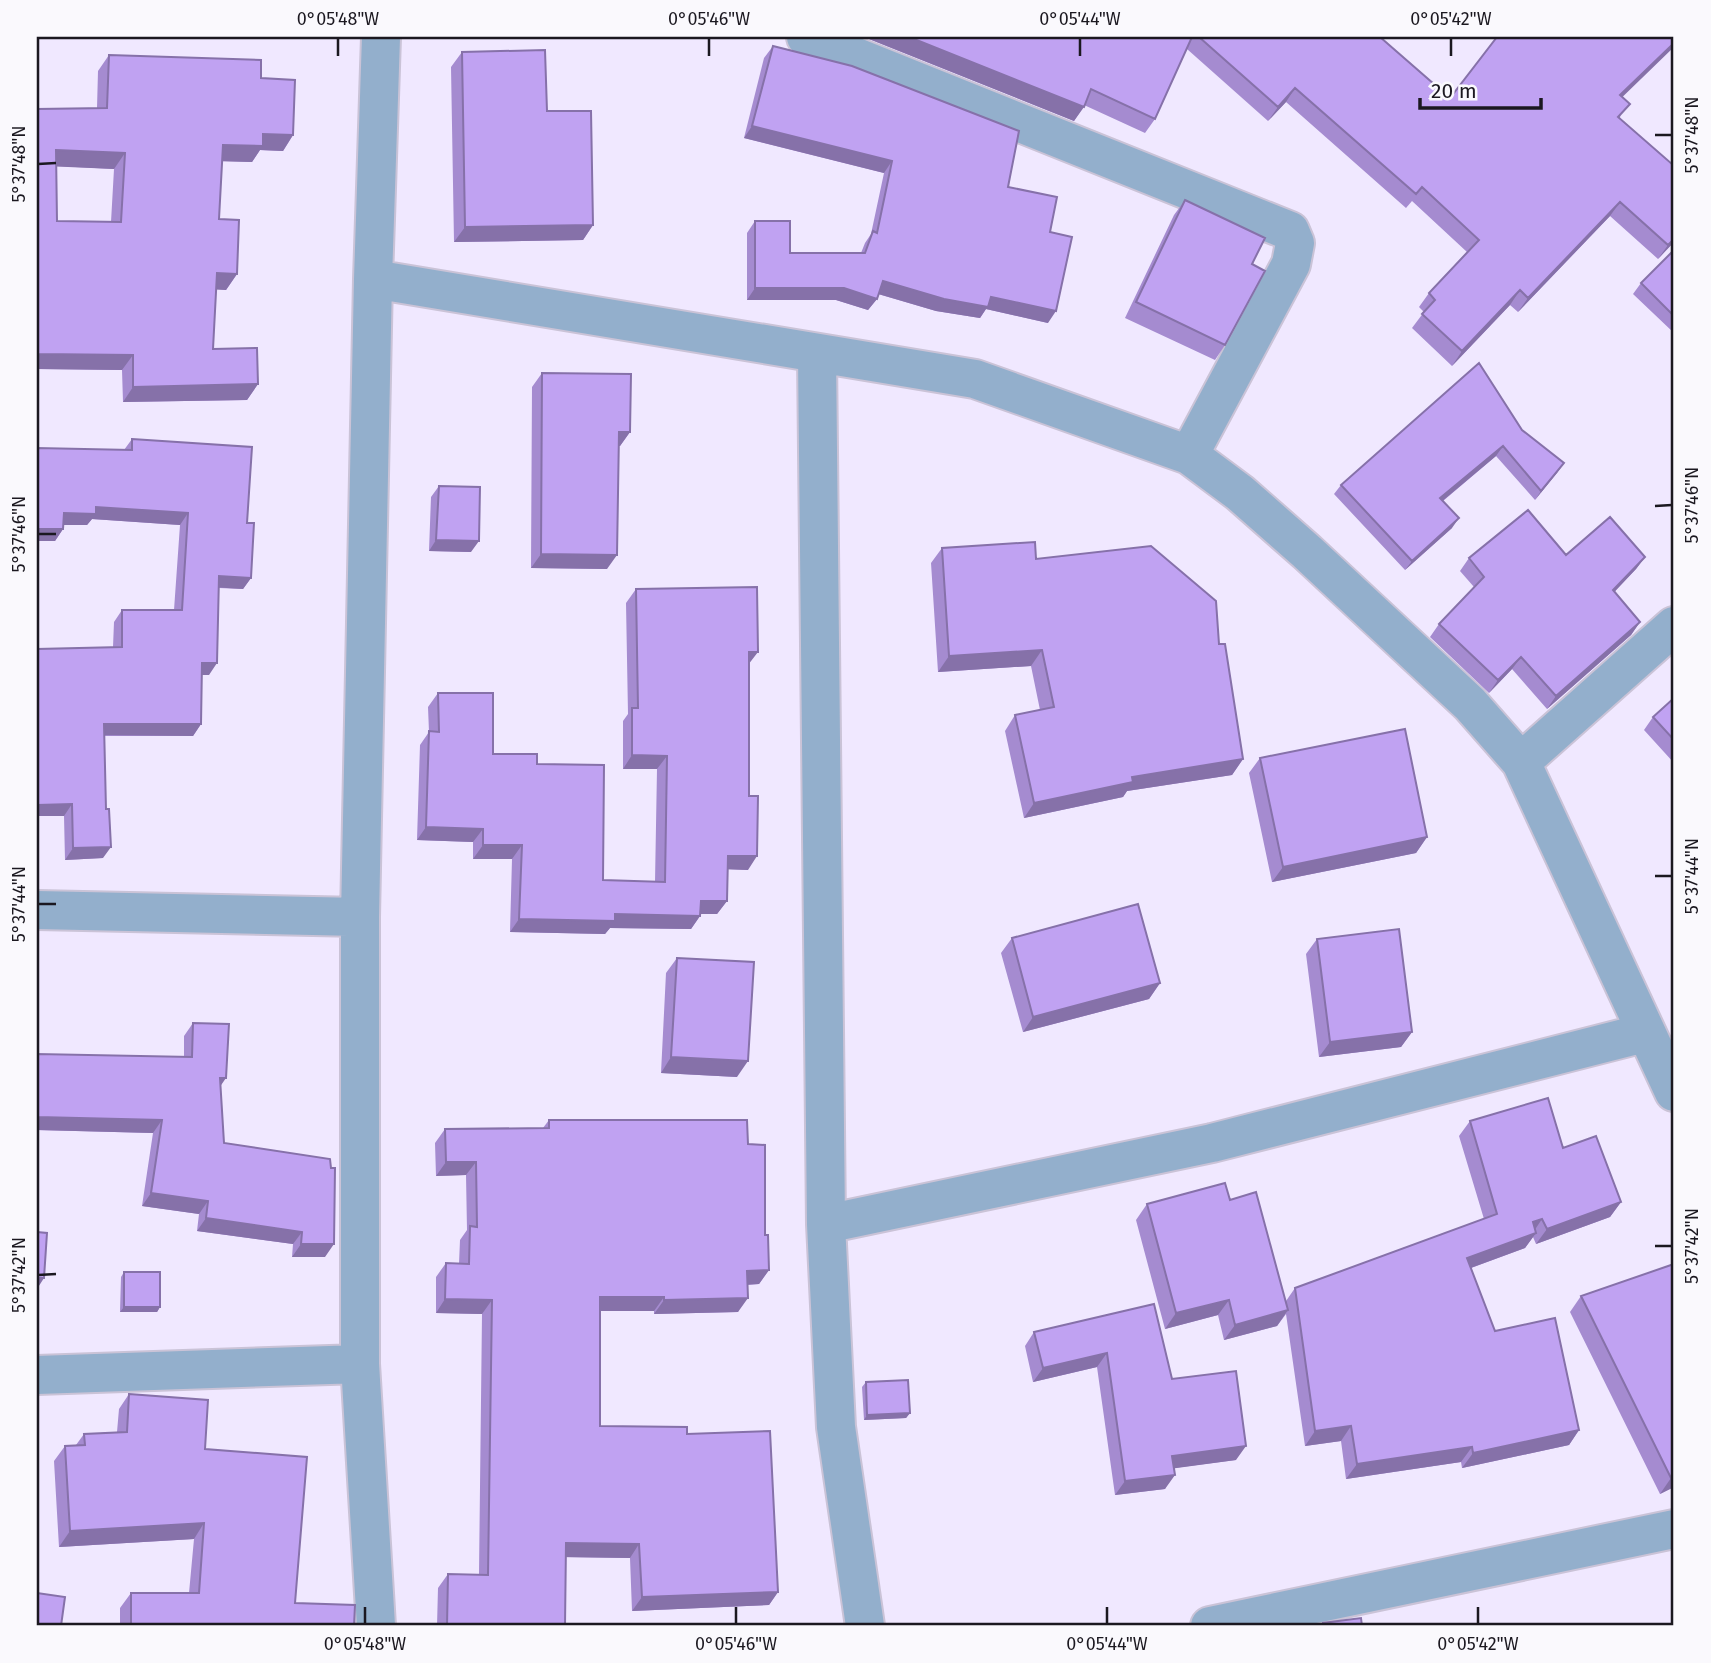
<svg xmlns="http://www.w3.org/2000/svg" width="1711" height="1663" font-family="'Fira Sans',sans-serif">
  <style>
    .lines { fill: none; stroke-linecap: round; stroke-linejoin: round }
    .minor-casing { stroke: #cac3d7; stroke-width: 42 }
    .minor { stroke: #93afcc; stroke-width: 38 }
    .wall { fill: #a58bd0; fill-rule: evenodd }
    .shaded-wall { fill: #8671a9 }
    .building { fill: #c0a2f2; stroke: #8671a9; stroke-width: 2; fill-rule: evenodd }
    .ticks { fill: none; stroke: #1b1820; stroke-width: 2.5 }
    .neatline { fill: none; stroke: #1b1820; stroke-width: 2.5 }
    .ticks-label { font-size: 18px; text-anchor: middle; fill: #1b1820 }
  </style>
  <rect width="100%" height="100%" fill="#f0e8ff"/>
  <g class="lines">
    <!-- minor casing -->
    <g class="minor-casing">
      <path id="minor" d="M 806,37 L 1290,231 L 1295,243 L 1291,264 L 1189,455
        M 373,279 L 975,379 L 1189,455 L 1240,493 L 1307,552 L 1470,704 L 1521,762 L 1674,1092
        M 817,354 L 826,1224 L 836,1427 L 865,1626
        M 1521,762 L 1674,626
        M 37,910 L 360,917
        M 826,1224 L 1212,1143 L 1644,1033
        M 37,1375 L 360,1364
        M 376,1626 L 360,1364 L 360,917 L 373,279 L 381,37
        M 1210,1626 L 1674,1529"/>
    </g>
    <!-- minor -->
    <use href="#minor" class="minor"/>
  </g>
  <!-- wall -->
  <path class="wall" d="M 864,37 L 1380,37 L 1450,98 L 1623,97 L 1620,118 L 1674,242 L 1658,259 L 1610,216 L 1518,312 L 1510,305 L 1452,366 L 1412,328 L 1424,312 L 1419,307 L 1429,293 L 1467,252 L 1412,201 L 1406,208 L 1286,102 L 1268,121 L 1187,49 L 1155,119 L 1145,133 L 1084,105 L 1074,121 Z
    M 773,46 L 1008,187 L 1050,232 L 1048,323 L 986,309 L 980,318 L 936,311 L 878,294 L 877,299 L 868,310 L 836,300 L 747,300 L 747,233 L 755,221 L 790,253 L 861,253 L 865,243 L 871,234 L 884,173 L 744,138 L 764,58 Z
    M 462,52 L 547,111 L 593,225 L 583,240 L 454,242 L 451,67 Z
    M 109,55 L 261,78 L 293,135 L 283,151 L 260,150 L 252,162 L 222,161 L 219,219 L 237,274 L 226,290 L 216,289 L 213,349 L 258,384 L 247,400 L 123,402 L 122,370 L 37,369 L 37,109 L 97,108 L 98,71 ZM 56,166 L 114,169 L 111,222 L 57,221 Z
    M 1185,200 L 1252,264 L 1225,345 L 1215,360 L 1125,318 L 1174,215 Z
    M 1674,254 L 1674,333 L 1633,294 L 1641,283 Z
    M 542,373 L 630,432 L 620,446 L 619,446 L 607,569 L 531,568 L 532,387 Z
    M 1522,430 L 1564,463 L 1535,500 L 1496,456 L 1443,501 L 1452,528 L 1405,570 L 1334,494 L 1341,485 Z
    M 132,439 L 247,523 L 251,578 L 243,589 L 219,588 L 209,675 L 202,675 L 201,724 L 193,736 L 105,736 L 103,858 L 65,860 L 64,816 L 37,816 L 37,649 L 113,647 L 114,622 L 122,610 L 174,610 L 180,525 L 92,519 L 87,525 L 63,525 L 63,529 L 55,541 L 37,541 L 124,450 Z
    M 439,486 L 471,552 L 429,551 L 431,497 Z
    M 942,548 L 1036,559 L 1219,644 L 1243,759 L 1232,775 L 1127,791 L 1123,797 L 1024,818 L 1005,731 L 1015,715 L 1040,710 L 1031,666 L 938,672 L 931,563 Z
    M 1566,555 L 1645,557 L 1636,569 L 1614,592 L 1640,622 L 1631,635 L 1547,709 L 1512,669 L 1489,693 L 1430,637 L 1439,624 L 1474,587 L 1460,571 L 1469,558 Z
    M 636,589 L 749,664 L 748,870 L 728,869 L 727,901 L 717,914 L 700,914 L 700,916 L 691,929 L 610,928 L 605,934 L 510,932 L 512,859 L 473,859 L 473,842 L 417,840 L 420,745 L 429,732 L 428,707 L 438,693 L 493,754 L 537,764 L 603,880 L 655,882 L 657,769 L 623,769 L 623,721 L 628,714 L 626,603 Z
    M 1674,698 L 1674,763 L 1644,730 L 1653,717 Z
    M 1260,758 L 1427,837 L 1416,853 L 1272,882 L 1249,773 Z
    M 1012,938 L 1160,983 L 1149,999 L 1023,1032 L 1001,953 Z
    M 1317,939 L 1412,1032 L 1401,1047 L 1319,1057 L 1306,954 Z
    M 677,958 L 737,1077 L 661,1073 L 666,973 Z
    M 193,1023 L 220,1087 L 224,1143 L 325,1257 L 292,1257 L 293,1244 L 197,1231 L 199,1214 L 142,1206 L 153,1133 L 37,1130 L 37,1054 L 184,1057 L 184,1036 Z
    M 549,1120 L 748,1144 L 765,1235 L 769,1270 L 759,1284 L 748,1285 L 738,1312 L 654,1314 L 654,1311 L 600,1311 L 600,1426 L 687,1434 L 778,1592 L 769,1605 L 632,1611 L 630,1558 L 566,1557 L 565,1626 L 437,1626 L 438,1588 L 448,1574 L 479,1574 L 482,1314 L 436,1313 L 436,1277 L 446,1263 L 459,1264 L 460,1240 L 467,1230 L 466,1175 L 436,1176 L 435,1143 L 445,1129 L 543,1128 Z
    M 1470,1121 L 1563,1148 L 1621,1202 L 1610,1217 L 1536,1244 L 1533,1237 L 1525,1248 L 1471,1268 L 1495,1331 L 1579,1430 L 1569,1445 L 1462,1468 L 1461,1462 L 1346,1479 L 1341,1441 L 1305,1446 L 1286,1314 L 1277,1326 L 1224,1340 L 1218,1315 L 1165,1329 L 1136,1220 L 1147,1204 L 1230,1200 L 1286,1301 L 1295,1288 L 1484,1219 L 1459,1136 Z
    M 1674,1264 L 1674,1487 L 1660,1494 L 1570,1312 L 1581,1296 Z
    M 124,1272 L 160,1307 L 157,1312 L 120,1312 L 121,1277 Z
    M 1154,1304 L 1172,1379 L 1236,1460 L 1174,1468 L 1165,1489 L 1115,1495 L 1097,1367 L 1033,1382 L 1025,1346 L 1034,1332 Z
    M 866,1382 L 910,1413 L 906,1418 L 864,1420 L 862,1387 Z
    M 129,1394 L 205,1449 L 295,1603 L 354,1626 L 120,1626 L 120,1608 L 131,1593 L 189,1593 L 194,1539 L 59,1547 L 54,1461 L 65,1446 L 76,1445 L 84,1434 L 117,1432 L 119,1409 Z"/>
  <!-- shaded-wall -->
  <path class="shaded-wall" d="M 864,37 L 909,37 L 1084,107 L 1074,121 Z
    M 1674,43 L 1674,47 L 1610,109 L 1620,95 Z
    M 1295,88 L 1286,102 L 1268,121 L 1278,107 Z
    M 752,126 L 892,161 L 884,173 L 744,138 Z
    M 263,134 L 293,135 L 283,151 L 260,150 L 252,162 L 212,161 L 223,145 Z
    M 56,150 L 125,153 L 114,169 L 45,166 Z
    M 1620,202 L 1610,216 L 1518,312 L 1528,298 Z
    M 593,225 L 583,240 L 454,242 L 465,227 Z
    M 1674,239 L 1674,242 L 1658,259 L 1668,245 Z
    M 217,273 L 237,274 L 226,290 L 206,289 Z
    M 883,281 L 991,297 L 1056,311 L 1048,323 L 986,309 L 980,318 L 936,311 L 875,293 Z
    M 755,288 L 844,288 L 877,299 L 868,310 L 836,300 L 747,300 Z
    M 1520,290 L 1510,305 L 1452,366 L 1462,351 Z
    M 37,354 L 133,355 L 122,370 L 37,369 Z
    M 258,384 L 247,400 L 123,402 L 133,387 Z
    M 619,432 L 630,432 L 620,446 L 609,446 Z
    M 1503,446 L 1496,456 L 1434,508 L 1440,498 Z
    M 1564,463 L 1557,473 L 1535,500 L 1541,491 Z
    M 96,507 L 188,513 L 180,525 L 92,519 L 87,525 L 55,525 L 64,513 Z
    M 1459,518 L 1452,528 L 1405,570 L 1412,561 Z
    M 37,529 L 63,529 L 55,541 L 37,541 Z
    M 436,540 L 479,541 L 471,552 L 429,551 Z
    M 541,554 L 617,555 L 607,569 L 531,568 Z
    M 1645,557 L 1636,569 L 1604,603 L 1613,590 Z
    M 219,576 L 251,578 L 243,589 L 211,587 Z
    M 1640,622 L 1631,635 L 1547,709 L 1556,696 Z
    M 1042,650 L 1031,666 L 938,672 L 949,656 Z
    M 749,652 L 758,652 L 748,665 Z
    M 1521,657 L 1512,669 L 1489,693 L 1498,680 Z
    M 202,663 L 217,663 L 209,675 L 194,675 Z
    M 104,724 L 201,724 L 193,736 L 96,735 Z
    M 632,755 L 667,756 L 657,769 L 623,769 Z
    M 1243,759 L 1232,775 L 1127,791 L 1123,797 L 1024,818 L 1034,803 L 1132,777 Z
    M 72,804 L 64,816 L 37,816 L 37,805 Z
    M 426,827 L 483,829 L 473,842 L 417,840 Z
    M 1427,837 L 1416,853 L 1272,882 L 1283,867 Z
    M 483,845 L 522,845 L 512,859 L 473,859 Z
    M 111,847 L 103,858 L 65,860 L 73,848 Z
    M 728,856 L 757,856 L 748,870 L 718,869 Z
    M 701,901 L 727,901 L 717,914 L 691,914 Z
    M 615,914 L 700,916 L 691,929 L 610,928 L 605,934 L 510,932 L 519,919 Z
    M 1160,983 L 1149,999 L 1023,1032 L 1033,1017 Z
    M 1412,1032 L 1401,1047 L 1319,1057 L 1330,1042 Z
    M 671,1057 L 748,1061 L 737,1077 L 661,1073 Z
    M 220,1078 L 226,1078 L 217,1091 Z
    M 37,1117 L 162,1120 L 153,1133 L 37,1130 Z
    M 446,1162 L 476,1162 L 466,1175 L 436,1176 Z
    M 151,1193 L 208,1201 L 199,1214 L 142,1206 Z
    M 1621,1202 L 1610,1217 L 1536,1244 L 1547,1229 Z
    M 206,1218 L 302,1232 L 293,1244 L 197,1231 Z
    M 1542,1219 L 1532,1234 L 1533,1222 Z
    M 1536,1233 L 1525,1248 L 1457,1273 L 1467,1258 Z
    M 301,1244 L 334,1244 L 325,1257 L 292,1257 Z
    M 769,1270 L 759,1284 L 738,1285 L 747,1271 Z
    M 37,1278 L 44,1278 L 37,1289 Z
    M 600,1297 L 664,1297 L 654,1311 L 590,1311 Z
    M 748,1298 L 738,1312 L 654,1314 L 664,1300 Z
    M 445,1299 L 492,1300 L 482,1314 L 436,1313 Z
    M 1229,1300 L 1218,1315 L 1165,1329 L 1176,1313 Z
    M 124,1307 L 160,1307 L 157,1312 L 120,1312 Z
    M 1288,1310 L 1277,1326 L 1224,1340 L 1235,1325 Z
    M 1107,1353 L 1097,1367 L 1033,1382 L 1043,1368 Z
    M 910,1413 L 906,1418 L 864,1420 L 867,1415 Z
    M 1351,1426 L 1341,1441 L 1305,1446 L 1315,1431 Z
    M 1579,1430 L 1569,1445 L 1462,1468 L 1473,1453 Z
    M 1246,1446 L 1236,1460 L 1162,1470 L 1172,1456 Z
    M 1472,1447 L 1461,1462 L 1346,1479 L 1357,1464 Z
    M 1175,1475 L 1165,1489 L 1115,1495 L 1125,1481 Z
    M 1674,1477 L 1674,1487 L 1660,1494 L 1671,1478 Z
    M 204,1523 L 194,1539 L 59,1547 L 70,1531 Z
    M 566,1543 L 639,1544 L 630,1558 L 557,1557 Z
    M 778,1592 L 769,1605 L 632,1611 L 642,1597 Z"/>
  <!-- building -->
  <path class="building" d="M 909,37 L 1192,37 L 1155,119 L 1091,89 L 1084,107 Z
    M 1199,37 L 1380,37 L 1450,98 L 1497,37 L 1674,37 L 1674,43 L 1620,95 L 1630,104 L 1618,117 L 1673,165 L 1674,164 L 1674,239 L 1668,245 L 1620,202 L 1528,298 L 1520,290 L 1462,351 L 1422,314 L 1435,300 L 1429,293 L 1479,240 L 1422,187 L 1416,194 L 1295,88 L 1278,107 Z
    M 773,46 L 852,66 L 1019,131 L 1008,187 L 1057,197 L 1050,232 L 1072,237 L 1056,311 L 991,297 L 988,307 L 944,299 L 883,281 L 877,299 L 844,288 L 755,288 L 755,221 L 790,221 L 790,253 L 865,253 L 873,231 L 877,233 L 892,161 L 752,126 Z
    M 545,50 L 547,111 L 591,111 L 593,225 L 465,227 L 462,52 Z
    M 109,55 L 261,60 L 261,78 L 295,80 L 293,135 L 263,134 L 263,146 L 223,145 L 219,219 L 239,220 L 237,274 L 217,273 L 213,349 L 257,348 L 258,384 L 133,387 L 133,355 L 37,354 L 37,109 L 107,108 ZM 56,150 L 125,153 L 121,222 L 57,221 Z
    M 1185,200 L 1265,238 L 1252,264 L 1265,271 L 1225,345 L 1136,302 Z
    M 1672,252 L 1674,254 L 1674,316 L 1641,283 Z
    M 1479,363 L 1522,430 L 1564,463 L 1541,491 L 1503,446 L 1440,498 L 1459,518 L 1412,561 L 1341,485 Z
    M 542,373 L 631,374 L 630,432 L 619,432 L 617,555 L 541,554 Z
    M 132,439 L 252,447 L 247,523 L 254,523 L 251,578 L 219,576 L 217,663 L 202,663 L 201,724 L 104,724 L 106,809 L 109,809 L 111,847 L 73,848 L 72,804 L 37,805 L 37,649 L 122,647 L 122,610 L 182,610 L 188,513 L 96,507 L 96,514 L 64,513 L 63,529 L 37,529 L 37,448 L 132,450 Z
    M 439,486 L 480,487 L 479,541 L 436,540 Z
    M 1528,510 L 1566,555 L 1610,517 L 1645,557 L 1613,590 L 1640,622 L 1556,696 L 1521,657 L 1498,680 L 1439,624 L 1484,577 L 1469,558 Z
    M 1035,542 L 1036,559 L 1151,546 L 1216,601 L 1219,644 L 1225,644 L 1243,759 L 1132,777 L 1133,782 L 1034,803 L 1015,715 L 1054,707 L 1042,650 L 949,656 L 942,548 Z
    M 757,587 L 758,652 L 749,652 L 749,796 L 758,796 L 757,856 L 728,856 L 727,901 L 701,901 L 700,916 L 615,914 L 615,921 L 519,919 L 522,845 L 483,845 L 483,829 L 426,827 L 429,731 L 439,732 L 438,693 L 493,693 L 493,754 L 537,754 L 537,764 L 604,765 L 603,880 L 665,882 L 667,756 L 632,755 L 632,708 L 638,708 L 636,589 Z
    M 1674,698 L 1674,740 L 1653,717 Z
    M 1405,729 L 1427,837 L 1283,867 L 1260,758 Z
    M 1138,904 L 1160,983 L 1033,1017 L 1012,938 Z
    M 1399,929 L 1412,1032 L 1330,1042 L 1317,939 Z
    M 677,958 L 754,962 L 748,1061 L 671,1057 Z
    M 193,1023 L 229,1024 L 226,1078 L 220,1078 L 224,1143 L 330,1159 L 331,1168 L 335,1168 L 334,1244 L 301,1244 L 302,1232 L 206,1218 L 208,1201 L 151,1193 L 162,1120 L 37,1117 L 37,1054 L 192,1057 Z
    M 1548,1098 L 1563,1148 L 1596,1136 L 1621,1202 L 1547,1229 L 1542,1219 L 1533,1222 L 1536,1233 L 1467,1258 L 1495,1331 L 1555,1318 L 1579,1430 L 1473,1453 L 1472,1447 L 1357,1464 L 1351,1426 L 1315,1431 L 1295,1288 L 1497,1214 L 1470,1121 Z
    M 549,1120 L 747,1120 L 748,1144 L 765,1145 L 765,1235 L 768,1235 L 769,1270 L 747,1271 L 748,1298 L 664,1300 L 664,1297 L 600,1297 L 600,1426 L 687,1427 L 687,1434 L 770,1431 L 778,1592 L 642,1597 L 639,1544 L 566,1543 L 565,1626 L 447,1626 L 448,1574 L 488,1575 L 492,1300 L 445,1299 L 446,1263 L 469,1264 L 470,1226 L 477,1227 L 476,1162 L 446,1162 L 445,1129 L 549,1128 Z
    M 1225,1183 L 1230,1200 L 1256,1192 L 1288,1310 L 1235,1325 L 1229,1300 L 1176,1313 L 1147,1204 Z
    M 37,1232 L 47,1233 L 44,1278 L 37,1278 Z
    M 1674,1264 L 1674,1477 L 1671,1478 L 1581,1296 Z
    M 124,1272 L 160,1272 L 160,1307 L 124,1307 Z
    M 1154,1304 L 1172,1379 L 1236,1371 L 1246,1446 L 1172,1456 L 1175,1475 L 1125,1481 L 1107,1353 L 1043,1368 L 1034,1332 Z
    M 908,1380 L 910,1413 L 867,1415 L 866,1382 Z
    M 129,1394 L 208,1400 L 205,1449 L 307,1457 L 295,1603 L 355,1605 L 354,1626 L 131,1626 L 131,1593 L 199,1593 L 204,1523 L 70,1531 L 65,1446 L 85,1445 L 84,1434 L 127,1432 Z
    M 37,1593 L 65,1597 L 61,1626 L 37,1626 Z
    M 1361,1618 L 1362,1626 L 1323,1626 L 1323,1623 Z"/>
  <!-- ticks -->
  <path class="ticks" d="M 338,38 L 338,56M 709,38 L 709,56M 1080,38 L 1080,56M 1451,38 L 1451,56M 1655,135 L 1672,135M 38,164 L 56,163M 1655,506 L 1672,505M 38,534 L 56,534M 1655,876 L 1672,876M 38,904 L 56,904M 1655,1246 L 1672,1246M 38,1275 L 56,1274M 365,1607 L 365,1624M 736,1607 L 736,1624M 1107,1607 L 1107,1624M 1478,1607 L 1478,1624"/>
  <!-- border -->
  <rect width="1711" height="1663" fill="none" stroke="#faf9fd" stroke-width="77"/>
  <!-- scale -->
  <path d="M1420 98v10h121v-10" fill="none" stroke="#1b1820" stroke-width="3.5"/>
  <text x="1431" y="98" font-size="21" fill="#1b1820" stroke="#faf9fd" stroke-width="5" paint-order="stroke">20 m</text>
  <rect x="38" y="38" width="1634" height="1586" class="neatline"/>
  <g class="ticks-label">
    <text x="338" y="25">0°05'48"W</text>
    <text x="709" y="25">0°05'46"W</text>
    <text x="1080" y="25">0°05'44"W</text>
    <text x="1451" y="25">0°05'42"W</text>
    <text transform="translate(1692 135) rotate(-90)" y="6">5°37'48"N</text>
    <text transform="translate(19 164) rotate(-90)" y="6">5°37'48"N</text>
    <text transform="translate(1692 505) rotate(-90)" y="6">5°37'46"N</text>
    <text transform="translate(19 534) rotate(-90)" y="6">5°37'46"N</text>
    <text transform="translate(1692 876) rotate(-90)" y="6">5°37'44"N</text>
    <text transform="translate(19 904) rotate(-90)" y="6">5°37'44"N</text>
    <text transform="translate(1692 1246) rotate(-90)" y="6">5°37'42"N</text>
    <text transform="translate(19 1275) rotate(-90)" y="6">5°37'42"N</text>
    <text x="365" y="1650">0°05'48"W</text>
    <text x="736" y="1650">0°05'46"W</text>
    <text x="1107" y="1650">0°05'44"W</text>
    <text x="1478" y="1650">0°05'42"W</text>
  </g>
</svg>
